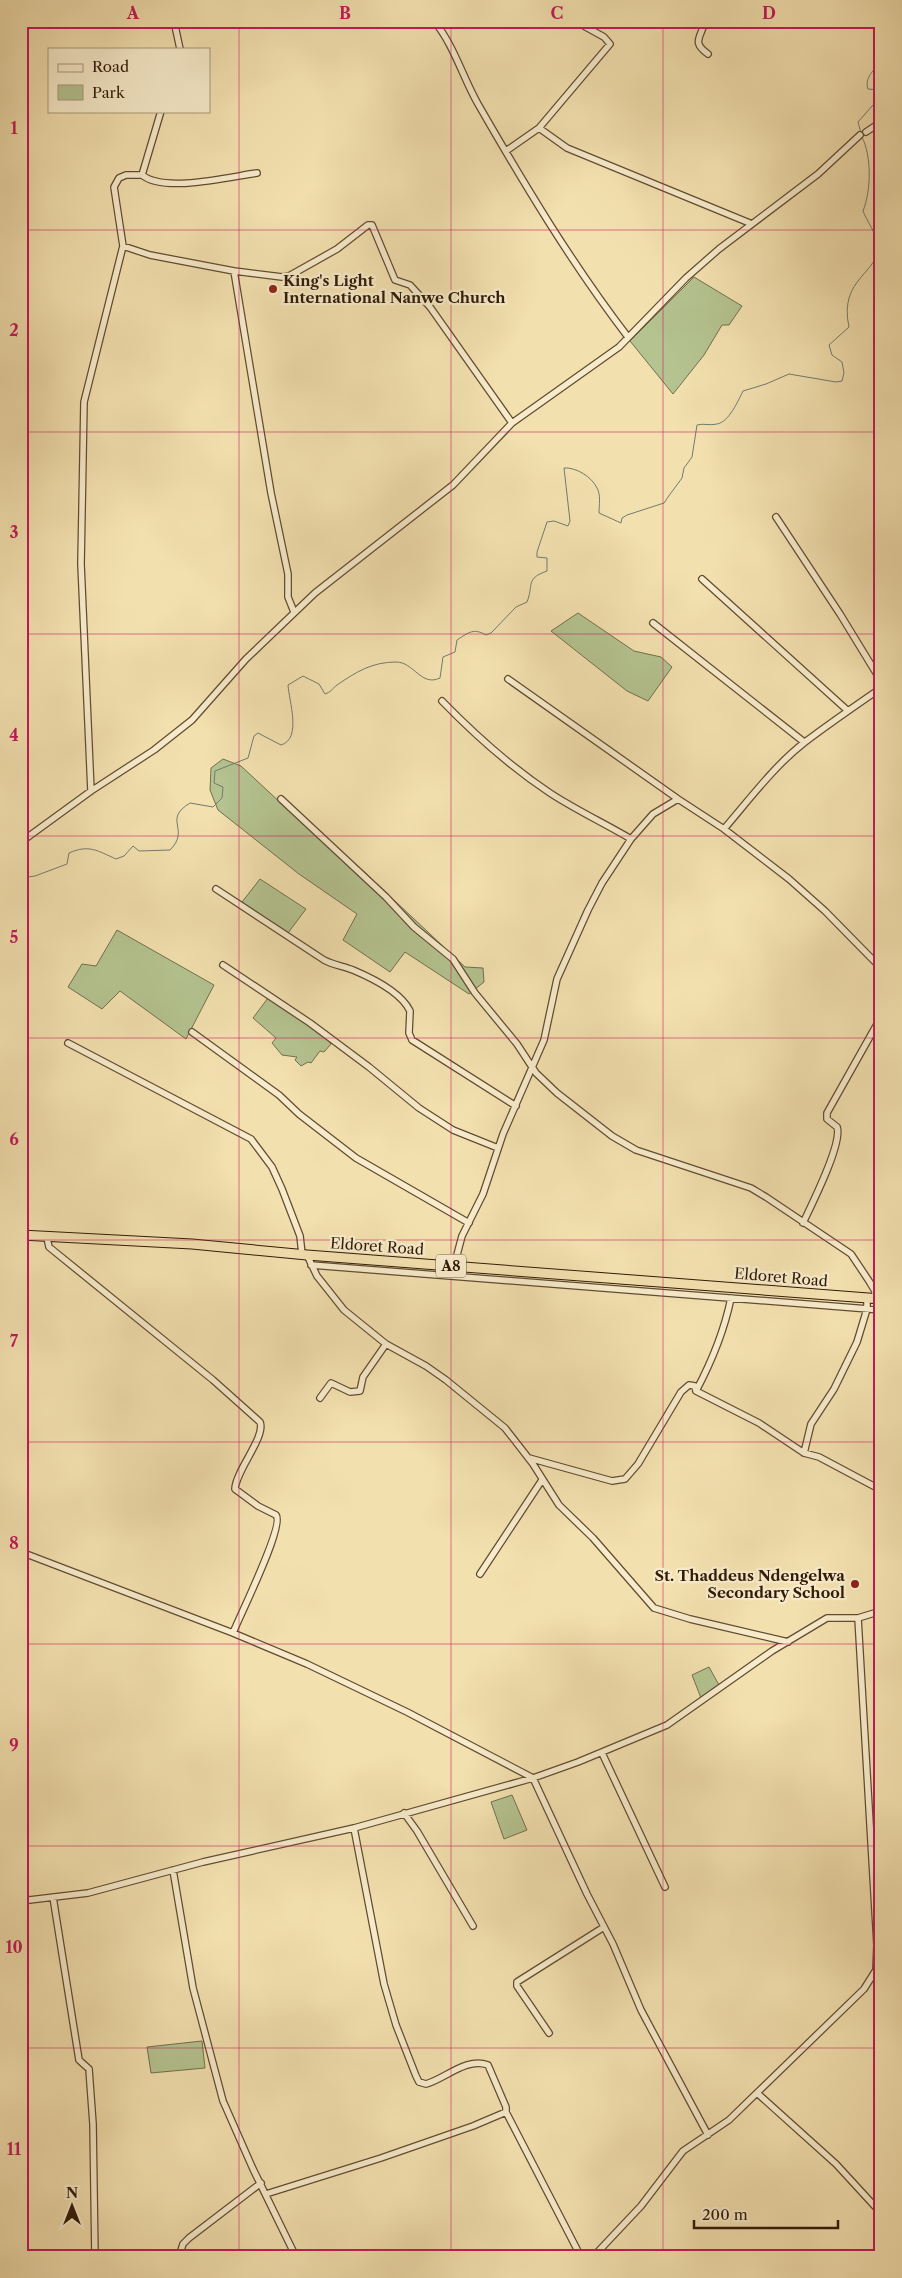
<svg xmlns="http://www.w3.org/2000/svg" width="902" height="2278" font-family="'Libre Caslon Text',serif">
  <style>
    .green { fill: #b4c390; stroke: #726f4c }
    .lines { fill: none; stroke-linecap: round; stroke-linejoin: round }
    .stream { stroke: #727b6f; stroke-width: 1 }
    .minor-casing { stroke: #624c31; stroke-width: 8 }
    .trunk-casing { stroke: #311b07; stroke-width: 11 }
    .minor { stroke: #f7ebcb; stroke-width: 5.5 }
    .trunk { stroke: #f3e0af; stroke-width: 9 }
    .grid { fill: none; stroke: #c2185b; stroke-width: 1; stroke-opacity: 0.55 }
    .poi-dot { fill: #8f2418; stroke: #f7ebcb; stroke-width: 2 }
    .labels { text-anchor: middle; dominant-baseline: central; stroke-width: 4.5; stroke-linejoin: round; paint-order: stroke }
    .shield { fill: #f7ebcb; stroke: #6c5942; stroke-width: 1 }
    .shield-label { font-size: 14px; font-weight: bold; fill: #311b07 }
    .poi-label { font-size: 15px; font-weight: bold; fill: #311b07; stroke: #f7ebcb; text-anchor: start }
    .street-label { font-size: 15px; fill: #311b07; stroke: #f7ebcb }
    .neatline { fill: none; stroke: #c2185b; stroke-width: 2 }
    .grid-label { font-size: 16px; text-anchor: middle; font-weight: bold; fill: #c2185b }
  </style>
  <rect width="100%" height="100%" fill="#f3e0af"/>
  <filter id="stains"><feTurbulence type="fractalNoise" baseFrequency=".004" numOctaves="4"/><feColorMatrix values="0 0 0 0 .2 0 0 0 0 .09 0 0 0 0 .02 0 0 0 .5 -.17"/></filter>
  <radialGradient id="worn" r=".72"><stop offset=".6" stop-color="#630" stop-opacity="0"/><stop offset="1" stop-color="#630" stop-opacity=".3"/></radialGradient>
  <!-- green -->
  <path class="green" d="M 694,277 L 742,306 L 729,325 L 722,325 L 704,355 L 673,394 L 630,341 Z
    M 578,613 L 634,651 L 661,657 L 672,667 L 648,701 L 627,691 L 551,631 Z
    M 223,759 L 241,766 L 284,806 L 359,867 L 465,967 L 483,968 L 484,982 L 469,994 L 405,952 L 390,972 L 343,940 L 357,914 L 299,874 L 218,810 L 210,790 L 211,768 Z
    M 260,879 L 306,909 L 288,933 L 242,902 Z
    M 117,930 L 214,985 L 186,1039 L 120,991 L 102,1009 L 68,987 L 82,964 L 96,966 Z
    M 268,998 L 325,1037 L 331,1044 L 324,1052 L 320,1051 L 311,1063 L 308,1062 L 301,1066 L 295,1060 L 297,1057 L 282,1055 L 272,1043 L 276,1038 L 253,1018 Z
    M 709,1667 L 719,1685 L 701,1698 L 692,1675 Z
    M 512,1795 L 527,1830 L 504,1839 L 491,1802 Z
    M 202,2041 L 205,2068 L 151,2073 L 147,2047 Z"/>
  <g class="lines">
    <!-- stream -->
    <path class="stream" d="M 881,62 C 874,70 864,78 868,89 L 879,90 L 881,93
      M 861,133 L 858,122 L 881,96
      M 21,878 L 35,876 L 67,864 L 69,853 C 89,844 98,851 116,859 L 124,856 L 133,846 L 139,851 L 170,850 C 191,829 162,820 190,803 L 213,807 L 222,798 L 223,787 L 214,783 L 215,771 L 248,758 L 254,736 L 258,733 L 281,745 C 302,739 289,701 288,685 L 303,676 L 319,684 L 325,694 C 331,692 332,689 337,685 C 356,672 372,662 396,662 C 414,662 421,687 440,678 L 443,657 L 455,652 L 457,640 C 469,632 474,628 486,635 L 491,633 L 516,607 L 527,602 C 534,584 525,579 547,571 L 547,558 L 537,557 L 537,552 L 547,522 L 554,521 L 568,526 L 570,521 L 564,468 C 576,467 592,477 597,488 C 601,495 599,505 599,513 L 621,523 L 622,518 L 627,515 L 664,503 L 668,497 L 682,478 L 684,468 L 692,457 L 697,425 C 704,423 710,426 717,424 C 729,422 738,401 743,391 L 766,384 L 789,374 L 836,382 L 842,381 L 844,373 L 842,362 L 832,355 L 829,345 L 849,327 C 838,277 881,274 878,243 C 877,236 866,219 863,211 C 871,191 872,157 862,137"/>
    <!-- minor casing -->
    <g class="minor-casing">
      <path id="minor" d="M 174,21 L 180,49
        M 434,21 C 454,45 463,78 478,104 C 524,184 572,264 628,337
        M 575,21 L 604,37 L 610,44 L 539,128 L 567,148 L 752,224
        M 705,21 C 701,38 691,42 708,54
        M 866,132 L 881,122
        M 506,151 L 539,128
        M 142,175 C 164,193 229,177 257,173
        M 123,246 L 150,255 L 234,271 L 282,277 L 289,276 L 337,249 L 368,225 L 372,225 L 395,280 L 410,285 L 430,307 L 512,423
        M 234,271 L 271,493 L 288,574 L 288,597 L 294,612
        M 776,517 L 840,614 L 881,681
        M 702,579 L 847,710
        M 653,623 L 804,742
        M 508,679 L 678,799
        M 442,701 C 475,735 511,767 550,793 C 576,810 604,823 631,839
        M 91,791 L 81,564 L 84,402 L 123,246 L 114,187 L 119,178 L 126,175 L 142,175 L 161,111
        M 281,799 L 386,897 L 414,927 L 453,959 L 475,993 L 517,1044 L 536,1073 L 557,1093 L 612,1136 L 636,1150 L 751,1188 L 766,1197 L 851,1254 L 869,1281 L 875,1291 L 875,1299
        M 724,829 C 749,800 774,766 805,742 C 830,723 855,706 881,688
        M 21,842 L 91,791 L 154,750 L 192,720 L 246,659 L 315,593 L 453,485 L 512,423 L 619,347 L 686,278 L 719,249 L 818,174 L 860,135
        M 216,889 L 324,960 C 333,965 343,966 353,970 C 372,978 401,992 410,1011 L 409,1033 L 412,1040 L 516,1106
        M 223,965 L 310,1023 L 369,1067 L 419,1108 L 453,1130 L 498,1148
        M 192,1032 L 279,1095 L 299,1114 L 356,1158 L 469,1223
        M 68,1043 L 251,1139 L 272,1167 L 282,1189 L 300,1236 L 302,1254
        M 803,1223 C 811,1206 843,1143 837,1127 L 827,1119 L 827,1113 L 881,1017
        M 47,1238 L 49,1247 L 213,1380 L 260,1422 C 266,1437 236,1470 235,1489 L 258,1506 L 276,1515 C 285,1525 240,1615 233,1633
        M 307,1255 L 317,1276 L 344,1310 L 386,1344 L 426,1366 L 446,1380 L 505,1428 L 533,1464 L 559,1505 L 593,1538 L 654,1608 L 690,1619 L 788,1642
        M 311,1265 L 881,1310
        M 454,1266 L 462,1236 L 483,1194 L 503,1134 L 544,1040 L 557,979 L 588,910 L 602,883 L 631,839 L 653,814 L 678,799 L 724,829 L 789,879 L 825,911 L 881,968
        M 867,1298 L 867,1309 L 857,1342 L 834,1389 L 811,1424 L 804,1453 L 819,1457 L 881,1490
        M 696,1391 C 712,1361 724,1332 731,1298
        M 320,1398 L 331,1383 L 350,1392 L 360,1391 L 363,1377 L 386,1344
        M 529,1458 L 612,1481 L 625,1479 L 638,1464 L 681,1392 L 689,1385 L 695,1386 L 696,1391 L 759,1423 L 804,1453
        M 21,1552 L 233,1633 L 307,1664 L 407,1712 L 533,1778 L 587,1894 L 613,1944 L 641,2010 L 708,2135
        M 480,1574 L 542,1480
        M 858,1618 L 881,1611
        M 602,1753 L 665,1887
        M 404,1813 L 417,1831 L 473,1926
        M 173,1870 L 193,1988 L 223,2101 L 253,2169 L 296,2257
        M 53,1897 L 79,2060 L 89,2069 L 93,2124 L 95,2257
        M 21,1901 L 88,1893 L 203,1862 L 354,1828 L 533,1778 L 578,1762 L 667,1725 L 772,1651 L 827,1618 L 858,1618 L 877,1945 L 876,1970 L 864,1989 L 729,2120 L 683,2151 L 641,2206 L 593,2257
        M 549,2033 L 517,1986 L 517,1982 L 604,1927
        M 757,2093 L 836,2164 L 881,2213
        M 506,2112 L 581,2257
        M 266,2194 L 381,2158 L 473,2126 L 506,2112 L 506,2107 L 488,2065 C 466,2057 445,2079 426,2084 L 419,2082 L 416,2076 L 396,2025 L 384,1984 L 354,1828
        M 179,2257 L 183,2244 L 189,2238 L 261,2183"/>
    </g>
    <!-- trunk casing -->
    <g class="trunk-casing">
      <path id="trunk" d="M 21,1235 L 192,1244 L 307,1255 L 881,1299"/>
    </g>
    <!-- minor -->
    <use href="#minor" class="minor"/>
    <!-- trunk -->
    <use href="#trunk" class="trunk"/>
  </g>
  <!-- grid -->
  <path class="grid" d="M 239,21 L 239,2257M 451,21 L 451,2257M 663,21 L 663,2257M 21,230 L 881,230M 21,432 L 881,432M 21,634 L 881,634M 21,836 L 881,836M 21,1038 L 881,1038M 21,1240 L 881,1240M 21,1442 L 881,1442M 21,1644 L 881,1644M 21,1846 L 881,1846M 21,2048 L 881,2048"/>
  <!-- markers -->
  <g class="poi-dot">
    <circle cx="273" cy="289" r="5"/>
    <circle cx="855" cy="1584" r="5"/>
  </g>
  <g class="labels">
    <!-- shield labels -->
    <rect class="shield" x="436" y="1254.5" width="30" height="23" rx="4"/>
    <g class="shield-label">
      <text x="451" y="1266">A8</text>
    </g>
    <!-- poi labels -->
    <g class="poi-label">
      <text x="283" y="280">King's Light<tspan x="283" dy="17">International Nanwe Church</tspan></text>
      <text x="845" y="1575" text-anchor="end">St. Thaddeus Ndengelwa<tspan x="845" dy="17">Secondary School</tspan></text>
    </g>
    <!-- street labels -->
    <g class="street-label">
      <text transform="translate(377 1246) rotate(4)">Eldoret Road</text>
      <text transform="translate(781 1277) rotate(5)">Eldoret Road</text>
    </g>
  </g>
  <!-- margin -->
  <rect width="902" height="2278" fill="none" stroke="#f3e0af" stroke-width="55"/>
  <!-- legend -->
  <rect x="48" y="48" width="162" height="65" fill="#f7ebcb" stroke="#a8987d"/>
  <rect x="58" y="64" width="25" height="8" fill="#f7ebcb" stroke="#a8987d"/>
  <text x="92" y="72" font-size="15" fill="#311b07">Road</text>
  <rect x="58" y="85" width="25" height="15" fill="#b4c390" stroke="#a8987d"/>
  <text x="92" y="98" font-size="15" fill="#311b07">Park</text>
  <!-- north arrow -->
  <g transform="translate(72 2206)" stroke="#f7ebcb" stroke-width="4" paint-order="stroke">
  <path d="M0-4L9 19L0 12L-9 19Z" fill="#311b07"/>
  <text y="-8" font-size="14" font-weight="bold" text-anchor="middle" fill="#311b07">N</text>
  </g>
  <!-- scale -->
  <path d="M694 2220v8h144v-8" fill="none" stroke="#311b07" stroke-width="2.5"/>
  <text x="702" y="2220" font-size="15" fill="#311b07" stroke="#f7ebcb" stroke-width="4" paint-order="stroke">200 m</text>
  <rect x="28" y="28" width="846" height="2222" class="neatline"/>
  <g class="grid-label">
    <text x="133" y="19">A</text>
    <text x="345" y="19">B</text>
    <text x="557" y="19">C</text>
    <text x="769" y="19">D</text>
    <text x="14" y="134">1</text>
    <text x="14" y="336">2</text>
    <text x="14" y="538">3</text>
    <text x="14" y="741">4</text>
    <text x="14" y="943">5</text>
    <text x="14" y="1145">6</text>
    <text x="14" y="1347">7</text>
    <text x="14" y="1549">8</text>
    <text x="14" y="1751">9</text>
    <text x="14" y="1953">10</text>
    <text x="14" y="2155">11</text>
  </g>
  <rect width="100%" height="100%" filter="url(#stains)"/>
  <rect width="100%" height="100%" fill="url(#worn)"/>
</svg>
